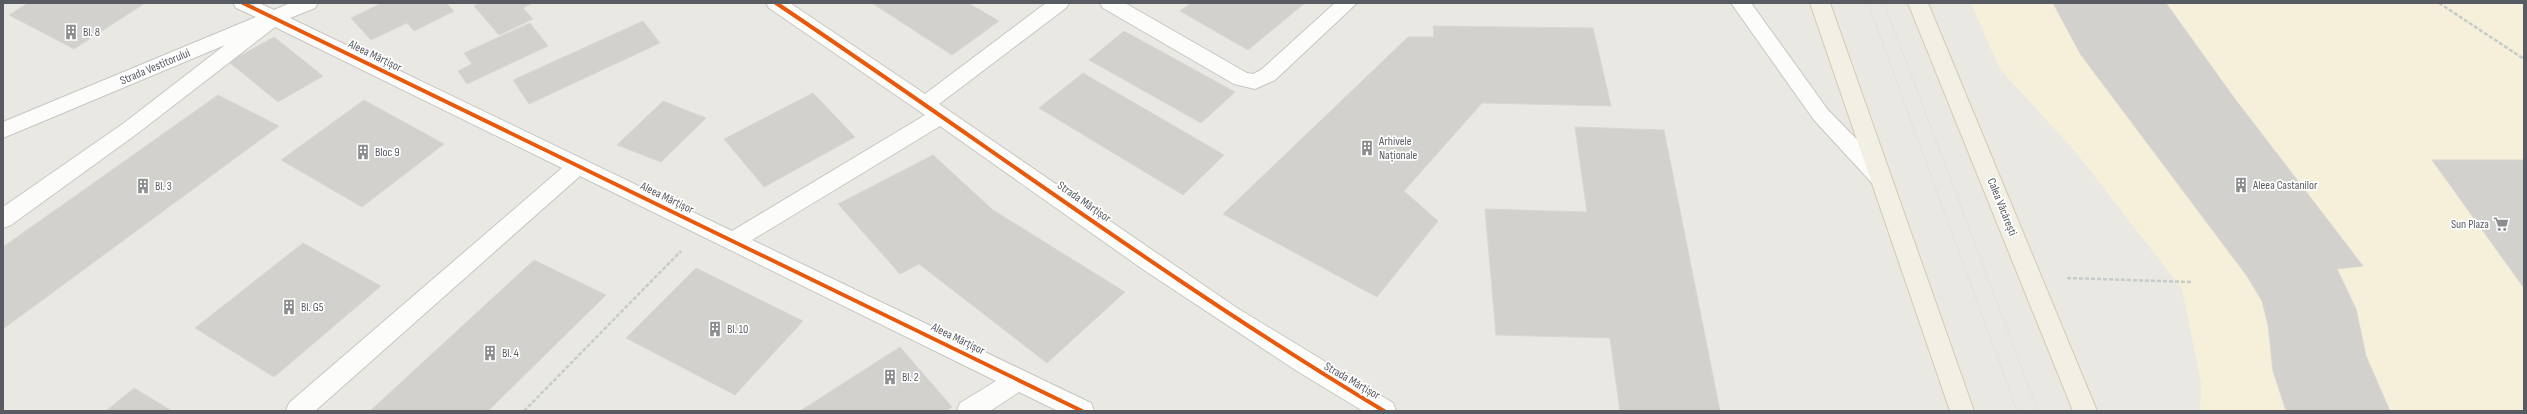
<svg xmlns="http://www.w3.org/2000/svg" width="2527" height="414" font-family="'Sofia Sans Condensed',sans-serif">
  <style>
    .commercial { fill: #f6efd9 }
    .building { fill: #d2d1cd; stroke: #d9d7d1 }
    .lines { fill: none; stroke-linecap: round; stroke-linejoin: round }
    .minor-casing { stroke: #c6c6c5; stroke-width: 2 }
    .major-casing { stroke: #d5caad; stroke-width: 2 }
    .path { stroke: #c5ccc9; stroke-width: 2.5; stroke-dasharray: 4 2; stroke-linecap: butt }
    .minor { fill: #fcfcfb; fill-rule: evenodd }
    .major { fill: #f2f0e5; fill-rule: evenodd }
    .tram { stroke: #e2e2e1; stroke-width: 1 }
    .cycleway-casing { stroke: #fff; stroke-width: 6 }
    .cycleway { stroke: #e8590c; stroke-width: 4 }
    .labels { text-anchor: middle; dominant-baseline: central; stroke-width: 3.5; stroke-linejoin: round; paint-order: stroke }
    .poi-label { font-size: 12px; fill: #585c62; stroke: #fff; text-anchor: start }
    .street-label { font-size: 12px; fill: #585c62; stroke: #fff }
  </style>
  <rect width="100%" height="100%" fill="#eae8e2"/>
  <!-- commercial -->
  <path class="commercial" d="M 1971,3 L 2524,3 L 2524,411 L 2200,411 L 2201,383 L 2182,289 L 2078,155 L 1999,68 Z"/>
  <!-- building -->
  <path class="building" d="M 28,3 L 145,3 L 74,49 L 9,15 Z
    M 382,3 L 446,3 L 454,11 L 414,31 L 407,23 L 371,40 L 351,18 Z
    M 480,3 L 533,3 L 523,8 L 533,19 L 499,35 L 474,6 Z
    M 872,3 L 968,3 L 999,21 L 952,55 Z
    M 1191,3 L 1305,3 L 1248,50 L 1180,11 Z
    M 2053,3 L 2166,3 L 2232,95 L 2363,266 L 2337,269 L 2356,309 L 2366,356 L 2390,411 L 2286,411 L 2273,371 L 2268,325 L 2262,301 L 2247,276 L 2081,55 Z
    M 643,21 L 660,43 L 529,104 L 513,80 Z
    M 530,23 L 548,46 L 467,84 L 458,71 L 472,64 L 464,53 Z
    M 1433,26 L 1593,28 L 1611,106 L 1482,103 L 1404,191 L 1438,221 L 1377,297 L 1223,214 L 1408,37 L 1434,37 Z
    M 1124,31 L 1235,92 L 1201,123 L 1089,60 Z
    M 274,37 L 323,76 L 278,102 L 229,62 Z
    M 1083,73 L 1224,155 L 1183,195 L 1039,108 Z
    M 813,93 L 855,137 L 764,187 L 724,139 Z
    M 218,95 L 279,126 L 3,329 L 3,247 Z
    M 364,100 L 444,144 L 362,207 L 281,160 Z
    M 663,101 L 706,118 L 661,162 L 617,145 Z
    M 1575,127 L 1664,130 L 1720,411 L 1620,411 L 1610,338 L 1496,335 L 1485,209 L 1587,212 Z
    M 933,155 L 993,210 L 1125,292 L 1047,363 L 919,264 L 900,274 L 838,204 Z
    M 2432,160 L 2524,160 L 2524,288 Z
    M 303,243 L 381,286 L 274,377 L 195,328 Z
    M 534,260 L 606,295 L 488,411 L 370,411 Z
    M 696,268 L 803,321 L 735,395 L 626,338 Z
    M 900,347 L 952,407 L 945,411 L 800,411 Z
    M 134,388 L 172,411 L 106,411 Z"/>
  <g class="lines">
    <!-- minor casing -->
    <g class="minor-casing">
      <path id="minor" d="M 233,3 L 259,3 L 274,10 L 290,3 L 318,3 L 315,8 L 290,18 L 732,231 L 925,115 L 769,8 L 766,3 L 790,3 L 925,94 L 1046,3 L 1069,3 L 1066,8 L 939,104 L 1237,308 L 1393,403 L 1396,411 L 1363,411 L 1297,371 L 1144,270 L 940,126 L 752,240 L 1091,403 L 1094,411 L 1058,411 L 1019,392 L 990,411 L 957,411 L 960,403 L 996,381 L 580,176 L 315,411 L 286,411 L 289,403 L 562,168 L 275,27 L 138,133 L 11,225 L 3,228 L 3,207 L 124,123 L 225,45 L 3,138 L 3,122 L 256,17 L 236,8 Z
        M 1100,3 L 1125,3 L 1247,73 L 1253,74 L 1261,70 L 1335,3 L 1357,3 L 1275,80 L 1255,89 L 1234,84 L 1103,8 Z
        M 1731,3 L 1751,3 L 1828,110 L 1888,171 L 1891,177 L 1888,183 L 1880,185 L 1872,183 L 1814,120 Z"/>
    </g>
    <!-- major casing -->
    <g class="major-casing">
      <path id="major" d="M 1810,3 L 1830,3 L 1974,411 L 1950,411 Z
        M 1908,3 L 1928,3 L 2097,411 L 2073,411 Z"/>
    </g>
    <!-- path -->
    <path class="path" d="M 2439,3 L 2524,59
      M 2067,278 L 2191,282
      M 524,411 L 681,251"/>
    <!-- minor -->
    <use href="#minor" class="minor"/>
    <!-- major -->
    <use href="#major" class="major"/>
    <!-- tram -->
    <path class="tram" d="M 1868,3 L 2017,411
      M 1884,3 L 2038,411"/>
    <!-- cycleway casing -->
    <g class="cycleway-casing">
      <path id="cycleway" d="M 243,3 L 1082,411
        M 776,3 C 979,139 1174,285 1384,411"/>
    </g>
    <!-- cycleway -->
    <use href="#cycleway" class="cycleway"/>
  </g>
  <!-- icons -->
  <defs>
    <g id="building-bare" transform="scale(1.2)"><path d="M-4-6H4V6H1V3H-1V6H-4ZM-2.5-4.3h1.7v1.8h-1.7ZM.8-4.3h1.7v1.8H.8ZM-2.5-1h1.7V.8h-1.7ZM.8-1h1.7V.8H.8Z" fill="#8b8d8f" stroke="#fff" stroke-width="2.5" paint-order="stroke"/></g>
    <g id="supermarket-bare" transform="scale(1.2)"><path d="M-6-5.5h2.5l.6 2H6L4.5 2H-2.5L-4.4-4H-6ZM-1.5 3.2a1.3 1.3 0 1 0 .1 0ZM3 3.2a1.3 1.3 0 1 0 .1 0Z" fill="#8b8d8f" stroke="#fff" stroke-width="2.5" paint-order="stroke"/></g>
  </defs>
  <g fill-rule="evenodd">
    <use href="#building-bare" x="71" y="32"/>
    <use href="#building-bare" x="1367" y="148"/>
    <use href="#building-bare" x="363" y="152"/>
    <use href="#building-bare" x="2241" y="185"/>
    <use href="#building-bare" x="143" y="186"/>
    <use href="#supermarket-bare" x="2501" y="224"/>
    <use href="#building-bare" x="289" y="307"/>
    <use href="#building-bare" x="715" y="329"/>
    <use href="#building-bare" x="490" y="353"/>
    <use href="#building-bare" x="890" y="377"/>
  </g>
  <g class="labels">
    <!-- poi labels -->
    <g class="poi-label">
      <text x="83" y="32">Bl. 8</text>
      <text x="1379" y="141">Arhivele<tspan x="1379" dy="14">Naționale</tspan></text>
      <text x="375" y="152">Bloc 9</text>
      <text x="2253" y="185">Aleea Castanilor</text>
      <text x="155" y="186">Bl. 3</text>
      <text x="2489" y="224" text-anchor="end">Sun Plaza</text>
      <text x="301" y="307">Bl. G5</text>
      <text x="727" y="329">Bl. 10</text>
      <text x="502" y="353">Bl. 4</text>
      <text x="902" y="377">Bl. 2</text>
    </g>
    <!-- street labels -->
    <g class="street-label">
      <text transform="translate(375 56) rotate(26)">Aleea Mărțișor</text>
      <text transform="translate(155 67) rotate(-23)">Strada Vestitorului</text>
      <text transform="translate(667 198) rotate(26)">Aleea Mărțișor</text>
      <text transform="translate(1084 202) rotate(35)">Strada Mărțișor</text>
      <text transform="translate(2002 207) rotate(68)">Calea Văcărești</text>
      <text transform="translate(958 339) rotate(26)">Aleea Mărțișor</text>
      <text transform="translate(1352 381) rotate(30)">Strada Mărțișor</text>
    </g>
  </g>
  <!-- border -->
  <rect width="2527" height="414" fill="none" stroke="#585c62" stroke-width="8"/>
</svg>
